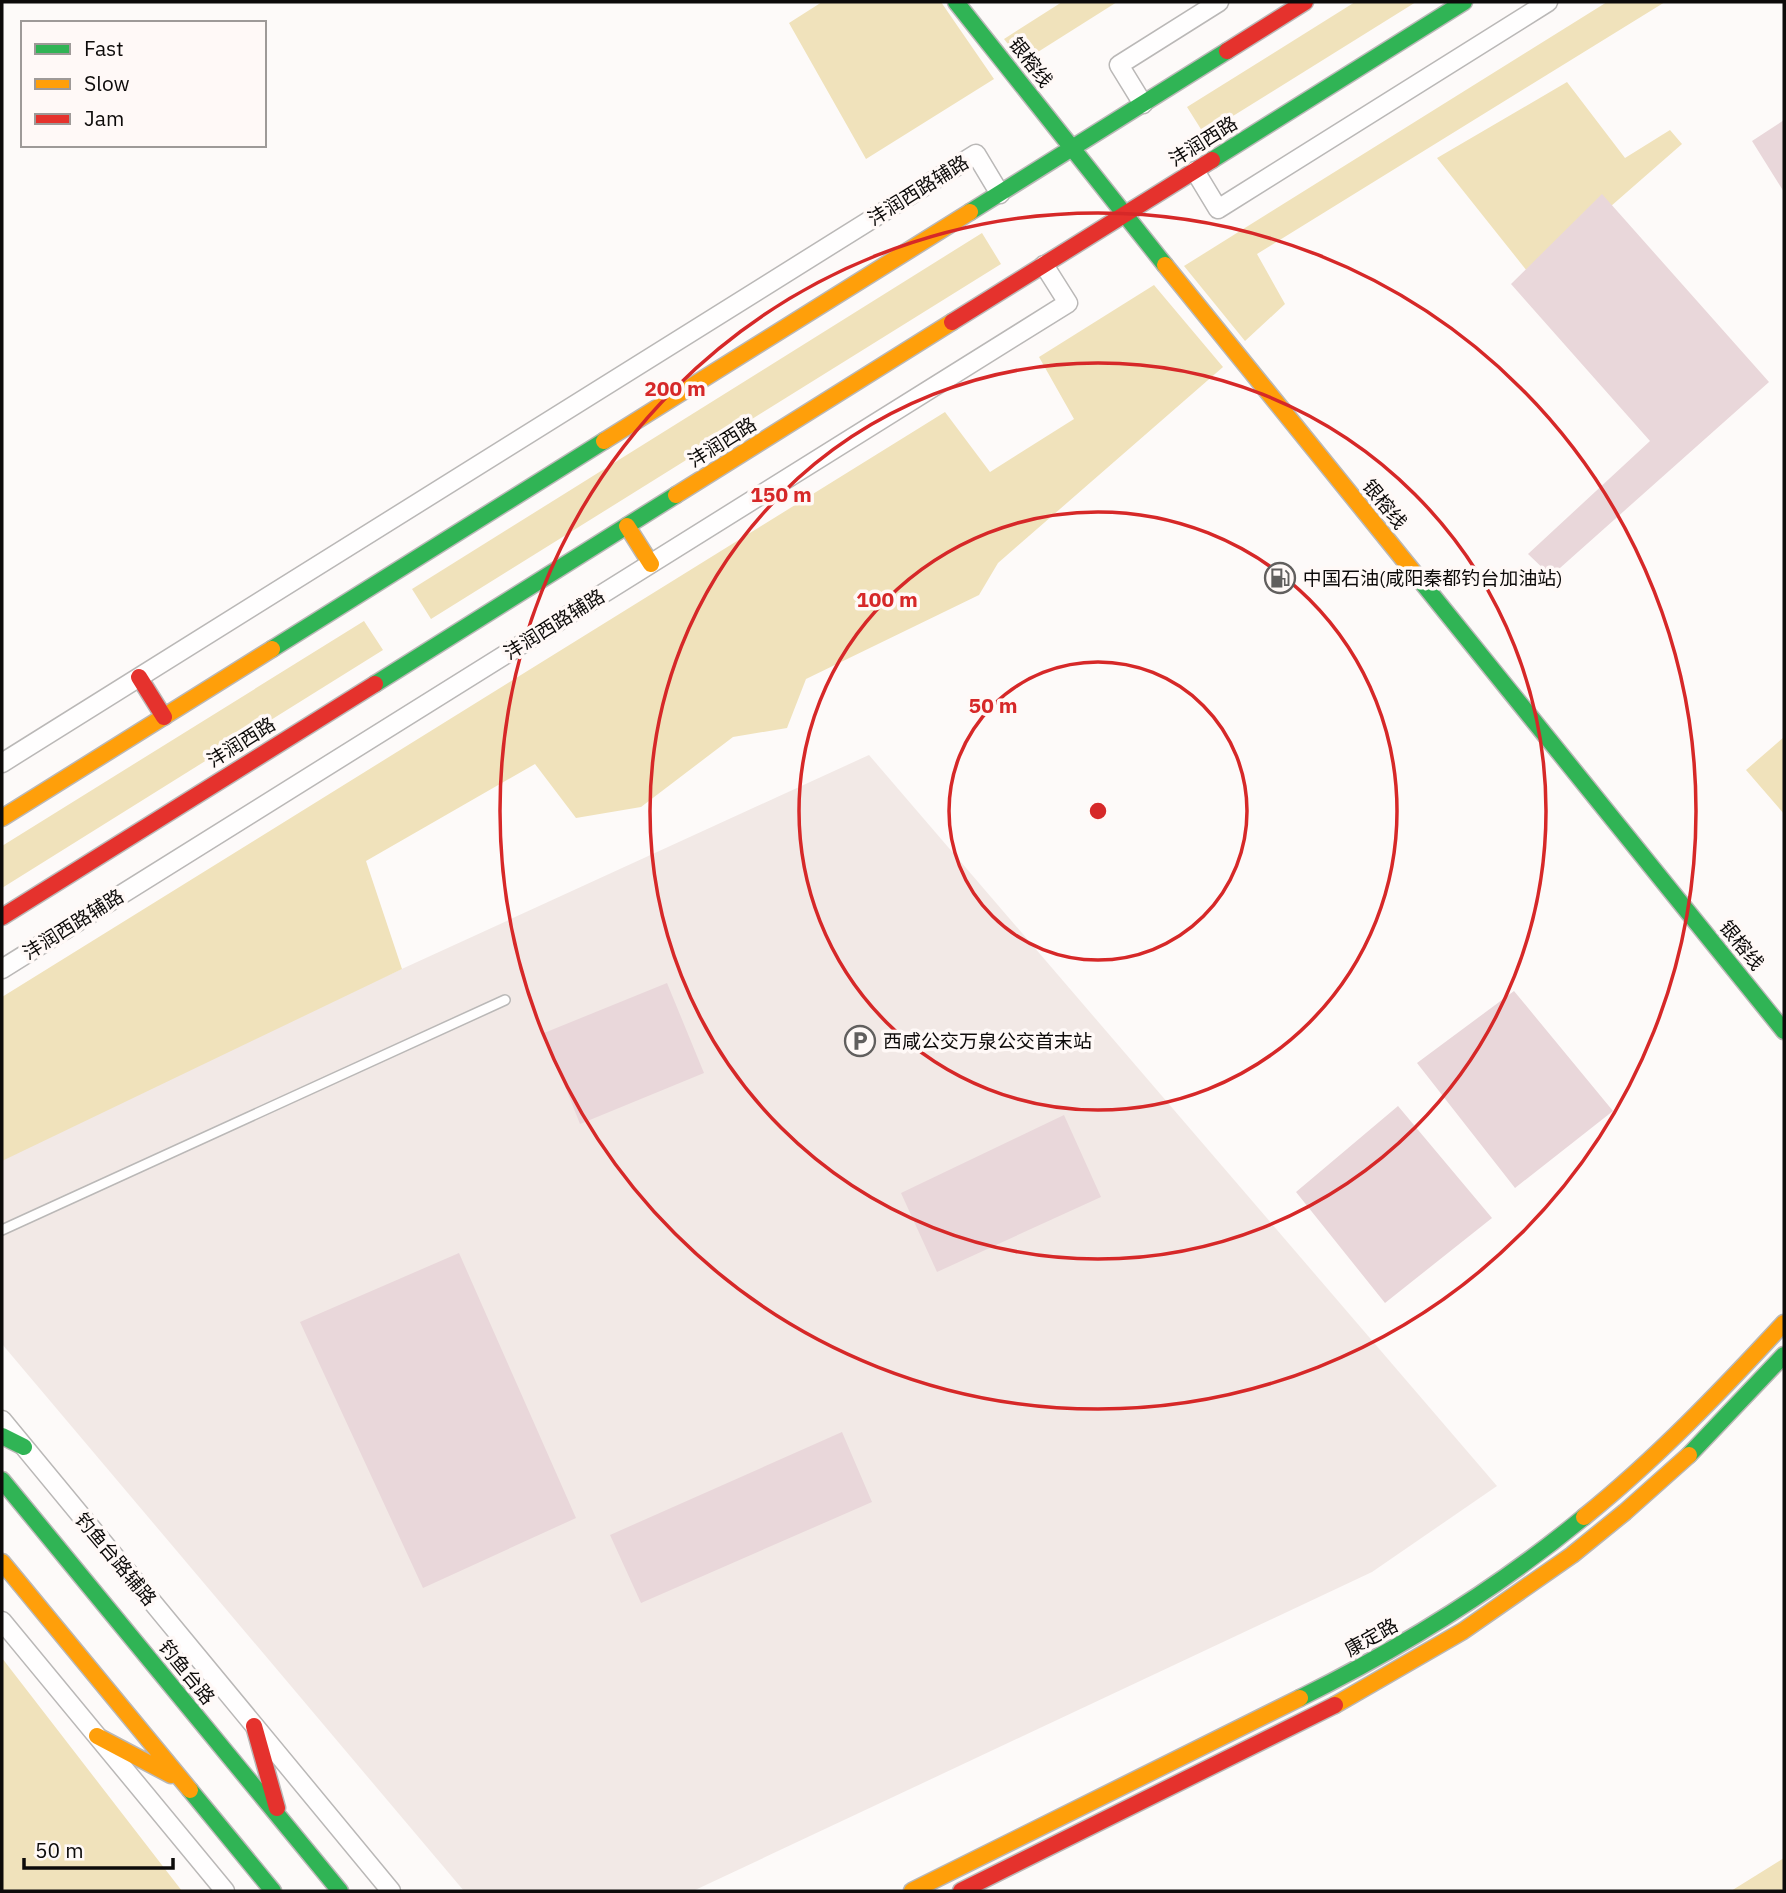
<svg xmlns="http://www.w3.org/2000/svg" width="1786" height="1893" font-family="'IBM Plex Sans','Noto Sans SC',sans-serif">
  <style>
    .built { fill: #f2e9e6 }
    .green { fill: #f0e2bb }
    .building { fill: #e9d7da }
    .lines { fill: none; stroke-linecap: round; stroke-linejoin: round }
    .lane-casing { stroke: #bab8b7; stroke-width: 12 }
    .street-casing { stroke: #bab8b7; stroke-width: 21 }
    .fast-casing { stroke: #bab8b7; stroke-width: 19 }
    .slow-casing { stroke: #bab8b7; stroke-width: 19 }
    .jam-casing { stroke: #bab8b7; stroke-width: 19 }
    .lane { stroke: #fffefe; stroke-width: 9 }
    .street { stroke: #fffefe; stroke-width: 18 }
    .fast { stroke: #30b455; stroke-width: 16 }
    .slow { stroke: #ff9f0a; stroke-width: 16 }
    .jam { stroke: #e5322d; stroke-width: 16 }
    .ring { fill: none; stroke: #d62828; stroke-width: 3.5 }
    .labels { text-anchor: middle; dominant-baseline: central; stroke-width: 7; stroke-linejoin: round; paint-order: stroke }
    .street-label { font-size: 19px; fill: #0d0b0a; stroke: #fff9f7 }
    .poi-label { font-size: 19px; fill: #0d0b0a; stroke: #fff9f7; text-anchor: start }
    .centre { fill: #d62828; stroke: #fff9f7; stroke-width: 3.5 }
    .ring-label { font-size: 21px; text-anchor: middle; font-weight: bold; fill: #d62828; stroke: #fff9f7; stroke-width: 7; stroke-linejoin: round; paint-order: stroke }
  </style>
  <rect width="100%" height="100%" fill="#fdfaf9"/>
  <!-- built -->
  <path class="built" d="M 869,755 L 1497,1486 L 1372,1572 L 693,1891 L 464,1891 L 2,1344 L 2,1152 Z"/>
  <!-- green -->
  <path class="green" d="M 822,2 L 941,2 L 994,79 L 866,159 L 789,23 Z
    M 1062,2 L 1117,2 L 1022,62 L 1004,39 Z
    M 1355,2 L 1416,2 L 1204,134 L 1187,107 Z
    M 1607,2 L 1665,2 L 1257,254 L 1285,304 L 1245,341 L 1184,266 Z
    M 1567,82 L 1625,158 L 1670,130 L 1682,144 L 1531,276 L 1437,158 Z
    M 982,233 L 1001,264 L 431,619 L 412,589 Z
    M 1154,285 L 1223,367 L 998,563 L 979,595 L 806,679 L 787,728 L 733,737 L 641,807 L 576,818 L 535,764 L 366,861 L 402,969 L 2,1161 L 2,997 L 945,412 L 990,472 L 1074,419 L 1039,357 Z
    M 364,621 L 383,650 L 2,888 L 2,846 Z
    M 1784,737 L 1784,814 L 1746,770 Z
    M 2,1658 L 182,1891 L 2,1891 Z
    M 1784,1858 L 1784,1891 L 1731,1891 Z"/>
  <!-- building -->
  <path class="building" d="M 1784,120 L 1784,192 L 1752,141 Z
    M 1602,194 L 1769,382 L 1551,576 L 1528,554 L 1650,441 L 1511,284 Z
    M 667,983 L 704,1073 L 580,1124 L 544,1033 Z
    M 1514,991 L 1613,1111 L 1515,1188 L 1417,1063 Z
    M 1398,1106 L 1492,1218 L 1385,1303 L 1296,1192 Z
    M 1064,1115 L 1101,1197 L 937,1272 L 901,1193 Z
    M 459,1253 L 576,1518 L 423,1588 L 300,1322 Z
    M 842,1432 L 872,1502 L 641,1603 L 610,1535 Z"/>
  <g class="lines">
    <!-- lane casing -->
    <g class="lane-casing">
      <path id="lane" d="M 2,1230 L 505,1000"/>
    </g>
    <!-- street casing -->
    <g class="street-casing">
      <path id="street" d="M 1143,104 L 1119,65 L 1219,2
        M 1195,171 L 1218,209 L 1548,2
        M 2,763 L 976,154 L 1000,194
        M 2,969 L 1068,303 L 1044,265
        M 2,1420 L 391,1891
        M 2,1621 L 225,1891"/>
    </g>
    <!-- fast casing -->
    <g class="fast-casing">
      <path id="fast" d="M 956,2 L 1165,265
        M 1212,160 L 1464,2
        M 970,212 L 1227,51
        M 1420,580 L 1784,1031
        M 272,649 L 604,441
        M 375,684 L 676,495
        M 2,1436 L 24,1447
        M 1689,1455 L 1784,1355
        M 2,1480 L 340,1891
        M 1300,1698 C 1401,1648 1497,1589 1584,1517
        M 190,1790 L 273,1891"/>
    </g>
    <!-- slow casing -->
    <g class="slow-casing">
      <path id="slow" d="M 1165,265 L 1420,580
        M 604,441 L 970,212
        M 676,495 L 952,322
        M 627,526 L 651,564
        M 2,818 L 272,649
        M 1584,1517 C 1656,1459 1721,1391 1784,1323
        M 2,1562 L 190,1790
        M 1335,1705 L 1463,1631 L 1572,1555 L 1625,1512 L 1689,1455
        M 97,1736 L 171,1775
        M 912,1891 L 1300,1698"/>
    </g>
    <!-- jam casing -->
    <g class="jam-casing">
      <path id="jam" d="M 1227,51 L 1305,2
        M 952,322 L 1212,160
        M 139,677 L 164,717
        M 2,917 L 375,684
        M 254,1726 L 277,1808
        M 961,1891 L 1335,1705"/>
    </g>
    <!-- lane -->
    <use href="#lane" class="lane"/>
    <!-- street -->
    <use href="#street" class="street"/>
    <!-- fast -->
    <use href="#fast" class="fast"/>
    <!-- slow -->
    <use href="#slow" class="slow"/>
    <!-- jam -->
    <use href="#jam" class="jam"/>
  </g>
  <!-- distance rings -->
  <g class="ring">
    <circle cx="1098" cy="811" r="149"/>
    <circle cx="1098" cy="811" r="299"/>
    <circle cx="1098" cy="811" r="448"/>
    <circle cx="1098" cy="811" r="598"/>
  </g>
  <!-- icons -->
  <defs>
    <g id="fuel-ring" transform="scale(1.575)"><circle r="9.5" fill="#fff9f7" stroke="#615f5e" stroke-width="1.5"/><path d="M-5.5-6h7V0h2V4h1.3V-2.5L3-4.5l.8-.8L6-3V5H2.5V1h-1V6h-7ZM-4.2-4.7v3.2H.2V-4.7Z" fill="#615f5e"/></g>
    <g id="parking-ring" transform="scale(1.575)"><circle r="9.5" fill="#fff9f7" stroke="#615f5e" stroke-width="1.5"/><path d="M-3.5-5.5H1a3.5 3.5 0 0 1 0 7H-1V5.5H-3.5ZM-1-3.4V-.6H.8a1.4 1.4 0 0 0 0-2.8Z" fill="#615f5e"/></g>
  </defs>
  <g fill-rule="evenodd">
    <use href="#fuel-ring" x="1280" y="578"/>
    <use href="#parking-ring" x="860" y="1041"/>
  </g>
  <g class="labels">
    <!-- street labels -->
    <g class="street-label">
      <text transform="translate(1031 62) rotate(52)">银榕线</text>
      <text transform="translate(1203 141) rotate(-32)">沣润西路</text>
      <text transform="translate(918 190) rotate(-32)">沣润西路辅路</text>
      <text transform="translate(722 442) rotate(-32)">沣润西路</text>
      <text transform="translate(1385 504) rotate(51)">银榕线</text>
      <text transform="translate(554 624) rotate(-32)">沣润西路辅路</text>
      <text transform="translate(241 742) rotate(-32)">沣润西路</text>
      <text transform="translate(73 924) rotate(-32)">沣润西路辅路</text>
      <text transform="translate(1742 945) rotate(51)">银榕线</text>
      <text transform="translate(116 1559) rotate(50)">钓鱼台路辅路</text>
      <text transform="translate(1371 1637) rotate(-29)">康定路</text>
      <text transform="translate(187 1672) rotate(51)">钓鱼台路</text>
    </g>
    <!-- poi labels -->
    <g class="poi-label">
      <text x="1303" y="578">中国石油(咸阳秦都钓台加油站)</text>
      <text x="883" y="1041">西咸公交万泉公交首末站</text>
    </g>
  </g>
  <circle cx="1098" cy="811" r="10" class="centre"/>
  <g class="ring-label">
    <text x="675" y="396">200 m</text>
    <text x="781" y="502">150 m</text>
    <text x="887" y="607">100 m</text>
    <text x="993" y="713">50 m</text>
  </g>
  <!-- border -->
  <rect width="1786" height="1893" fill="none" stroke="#0d0b0a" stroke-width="7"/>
  <!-- legend -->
  <rect x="21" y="21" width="245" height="126" fill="#fff9f7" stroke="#9e9a98" stroke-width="2"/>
  <rect x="35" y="44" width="35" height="10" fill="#30b455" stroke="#9e9a98" stroke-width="2"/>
  <text x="84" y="56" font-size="21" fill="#0d0b0a">Fast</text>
  <rect x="35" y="79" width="35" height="10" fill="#ff9f0a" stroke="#9e9a98" stroke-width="2"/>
  <text x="84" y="91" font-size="21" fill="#0d0b0a">Slow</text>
  <rect x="35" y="114" width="35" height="10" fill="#e5322d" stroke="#9e9a98" stroke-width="2"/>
  <text x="84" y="126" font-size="21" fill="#0d0b0a">Jam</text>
  <!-- scale -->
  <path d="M24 1858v10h149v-10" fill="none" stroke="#0d0b0a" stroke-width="3.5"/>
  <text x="35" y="1858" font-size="21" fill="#0d0b0a" stroke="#fff9f7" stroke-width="5" paint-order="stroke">50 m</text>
</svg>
